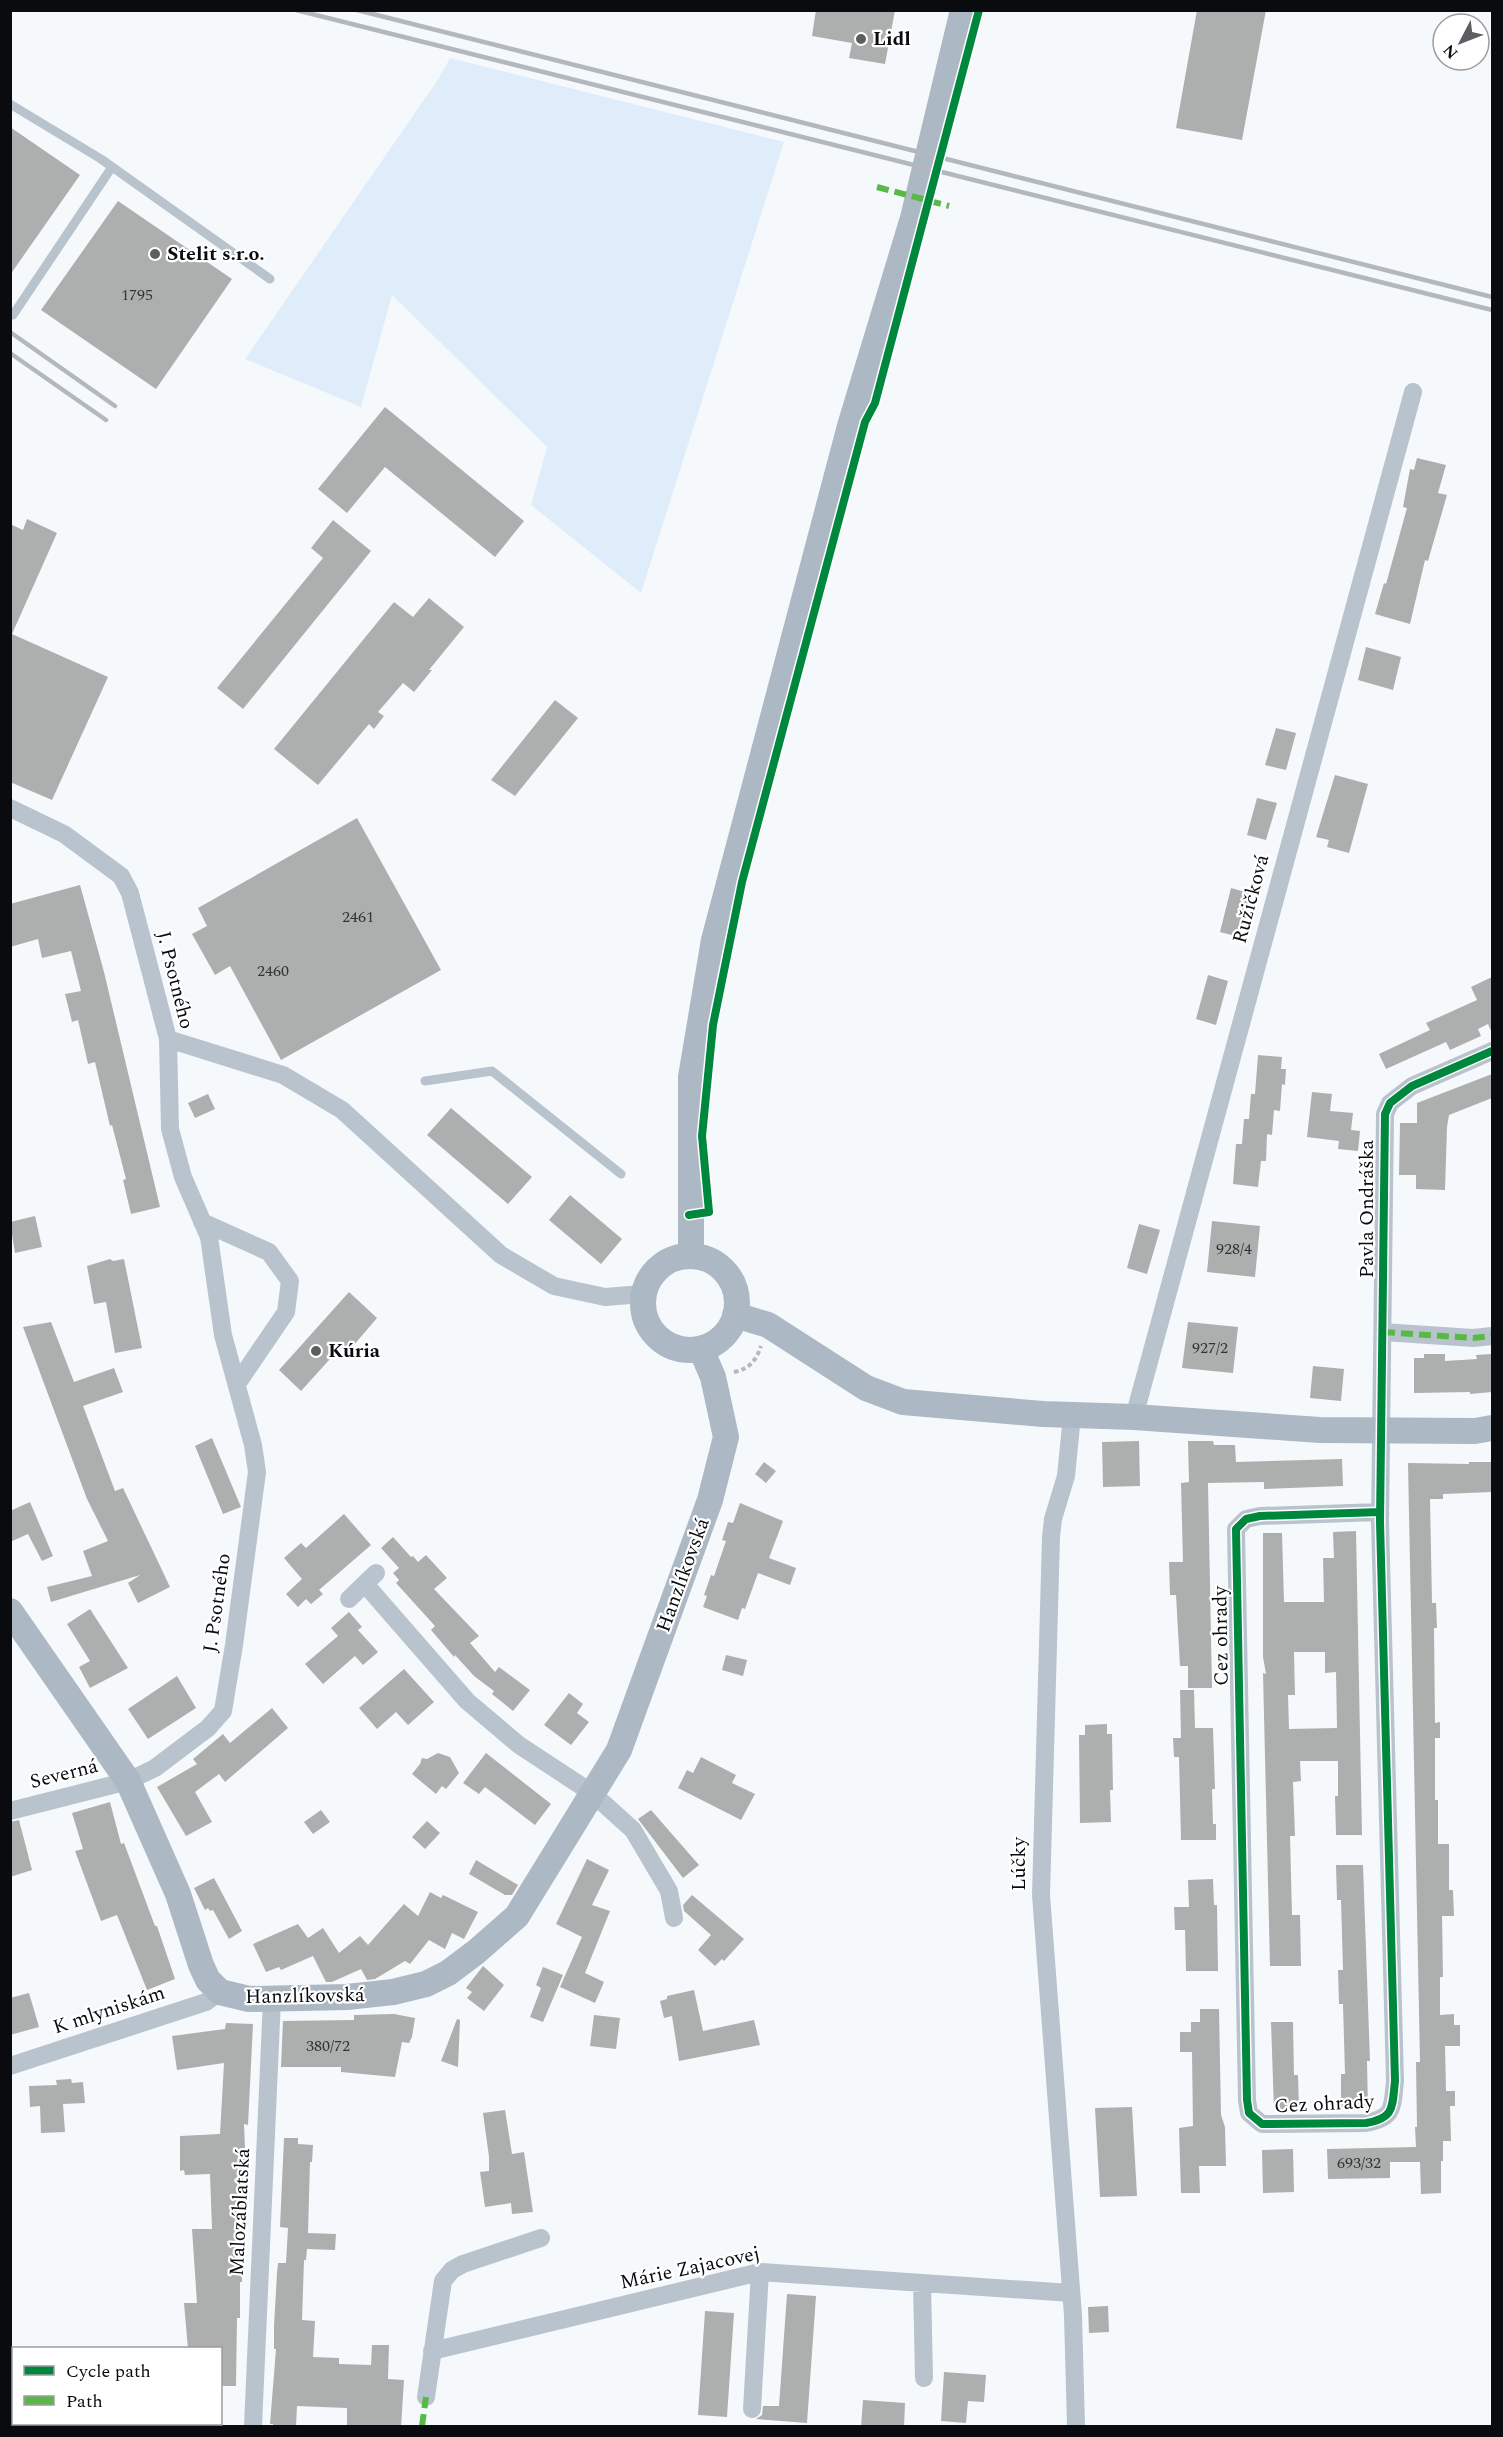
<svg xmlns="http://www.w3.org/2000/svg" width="1503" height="2437" font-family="Spectral,serif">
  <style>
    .green { fill: #dfedfb }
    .building { fill: #adaeae; fill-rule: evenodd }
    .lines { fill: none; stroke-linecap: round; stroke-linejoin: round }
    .path { stroke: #b4b9c0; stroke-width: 4; stroke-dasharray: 4.5 3; stroke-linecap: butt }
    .lane { stroke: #b9c3cd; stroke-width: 9 }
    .street { stroke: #b9c3cd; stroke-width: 18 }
    .secondary { stroke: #adb8c5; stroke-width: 26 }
    .rail { stroke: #b2b8bd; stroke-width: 4.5 }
    .quiet { stroke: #58b947; stroke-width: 6; stroke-dasharray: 12 6; stroke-linecap: butt }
    .cycleway-casing { stroke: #fff; stroke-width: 11 }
    .cycleway { stroke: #00873e; stroke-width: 8 }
    .poi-dot { fill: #5c5e61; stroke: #fff; stroke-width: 2 }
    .labels { text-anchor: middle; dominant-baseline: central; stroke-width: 4.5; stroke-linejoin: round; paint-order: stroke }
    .number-label { font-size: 16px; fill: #323436 }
    .poi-label { font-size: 20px; font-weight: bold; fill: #090b0e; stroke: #fff; text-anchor: start }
    .street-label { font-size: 20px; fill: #090b0e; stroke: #fff }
  </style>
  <rect width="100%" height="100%" fill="#f6f9fc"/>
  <!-- green -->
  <path class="green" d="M 450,58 L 784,142 L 641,593 L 531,505 L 547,447 L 392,295 L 361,407 L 245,359 L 439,78 Z"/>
  <!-- building -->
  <path class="building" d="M 816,10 L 895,10 L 885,64 L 849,58 L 852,43 L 812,36 Z
    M 1197,10 L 1266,10 L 1242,140 L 1176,128 Z
    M 10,127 L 80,175 L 10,275 Z
    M 118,201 L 232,279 L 156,389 L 41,310 Z
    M 385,407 L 524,521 L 495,557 L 385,467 L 347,513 L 318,489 Z
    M 1417,458 L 1446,465 L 1438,493 L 1447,495 L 1428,561 L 1425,560 L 1410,624 L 1375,614 L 1384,583 L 1386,584 L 1407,508 L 1403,507 L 1410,469 L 1414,470 Z
    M 27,519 L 57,533 L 12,634 L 108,677 L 52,800 L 10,782 L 10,524 L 23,530 Z
    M 333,520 L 371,551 L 243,709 L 217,688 L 323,558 L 311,548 Z
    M 429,598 L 464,627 L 429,670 L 432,670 L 414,692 L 403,683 L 378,712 L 384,716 L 374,729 L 369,724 L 318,785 L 274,749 L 394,602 L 413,617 Z
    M 1366,647 L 1401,657 L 1393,690 L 1358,680 Z
    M 555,700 L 578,718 L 515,796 L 491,780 Z
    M 1276,728 L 1296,733 L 1286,770 L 1265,765 Z
    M 1335,775 L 1368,784 L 1349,853 L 1327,847 L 1329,840 L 1316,837 Z
    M 1257,798 L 1277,803 L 1266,840 L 1247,835 Z
    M 357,818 L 441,970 L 281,1060 L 230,966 L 215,975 L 192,934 L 207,926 L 198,908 Z
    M 80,885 L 104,972 L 160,1207 L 131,1214 L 123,1180 L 126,1179 L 112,1125 L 110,1126 L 95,1062 L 88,1064 L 78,1020 L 72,1022 L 65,994 L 81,991 L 71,951 L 42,958 L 38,939 L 10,947 L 10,904 Z
    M 1231,888 L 1252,894 L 1239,937 L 1220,932 Z
    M 1208,975 L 1228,981 L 1216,1025 L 1196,1019 Z
    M 1492,977 L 1492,1033 L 1488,1024 L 1478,1029 L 1481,1036 L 1450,1050 L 1446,1042 L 1386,1069 L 1379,1054 L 1430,1030 L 1426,1023 L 1477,1000 L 1471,987 Z
    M 1258,1055 L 1282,1057 L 1281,1069 L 1286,1069 L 1285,1085 L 1282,1084 L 1280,1111 L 1274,1110 L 1272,1135 L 1267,1134 L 1266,1161 L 1261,1161 L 1258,1187 L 1233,1184 L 1236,1144 L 1242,1144 L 1244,1119 L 1249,1119 L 1251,1094 L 1255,1094 Z
    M 1492,1074 L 1492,1098 L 1449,1115 L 1447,1127 L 1445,1190 L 1416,1189 L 1416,1175 L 1399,1175 L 1400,1123 L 1417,1123 L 1417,1103 Z
    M 1312,1092 L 1332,1094 L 1330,1111 L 1353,1113 L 1351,1130 L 1360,1131 L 1358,1151 L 1338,1149 L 1339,1141 L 1307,1137 Z
    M 208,1094 L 215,1109 L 195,1118 L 188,1103 Z
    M 451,1108 L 532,1177 L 508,1204 L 427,1135 Z
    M 570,1195 L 622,1239 L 601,1264 L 549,1220 Z
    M 35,1216 L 42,1247 L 15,1253 L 10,1222 Z
    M 1212,1221 L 1260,1226 L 1255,1277 L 1207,1272 Z
    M 1139,1224 L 1160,1230 L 1147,1274 L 1127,1268 Z
    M 110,1259 L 113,1261 L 124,1259 L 142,1348 L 115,1353 L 106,1302 L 94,1304 L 87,1266 Z
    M 349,1292 L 377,1318 L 347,1353 L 340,1348 L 301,1391 L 279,1370 Z
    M 51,1322 L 74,1382 L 114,1368 L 123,1392 L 83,1406 L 115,1491 L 123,1488 L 170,1587 L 138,1603 L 128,1583 L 140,1575 L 51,1602 L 47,1587 L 92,1576 L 83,1551 L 108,1541 L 87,1499 L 23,1327 Z
    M 1188,1322 L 1238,1327 L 1233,1373 L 1182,1368 Z
    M 1424,1354 L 1445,1354 L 1445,1361 L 1477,1359 L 1476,1355 L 1492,1354 L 1492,1392 L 1470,1394 L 1470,1392 L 1414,1393 L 1414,1358 L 1424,1358 Z
    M 1313,1366 L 1344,1369 L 1341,1401 L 1310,1398 Z
    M 212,1438 L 241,1507 L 223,1514 L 195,1446 Z
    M 1139,1441 L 1140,1486 L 1103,1487 L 1102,1442 Z
    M 1188,1441 L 1213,1441 L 1214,1445 L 1235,1445 L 1236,1462 L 1342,1459 L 1343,1486 L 1264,1489 L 1264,1482 L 1208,1483 L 1212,1688 L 1188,1688 L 1188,1666 L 1180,1666 L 1176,1595 L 1170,1595 L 1169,1562 L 1183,1562 L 1181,1483 L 1189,1482 Z
    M 764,1462 L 776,1471 L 766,1483 L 755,1474 Z
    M 1469,1462 L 1492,1462 L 1492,1492 L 1443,1494 L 1443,1499 L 1430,1499 L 1432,1603 L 1436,1603 L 1437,1628 L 1434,1628 L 1435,1723 L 1440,1722 L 1440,1738 L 1435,1738 L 1435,1800 L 1438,1800 L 1438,1844 L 1449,1844 L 1449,1890 L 1453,1890 L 1454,1916 L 1442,1916 L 1443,1977 L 1440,1977 L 1440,2015 L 1454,2014 L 1454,2025 L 1460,2025 L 1460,2046 L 1445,2046 L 1446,2091 L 1455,2091 L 1455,2106 L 1450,2106 L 1451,2141 L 1443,2141 L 1443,2161 L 1441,2161 L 1441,2193 L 1421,2194 L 1420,2162 L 1390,2162 L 1390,2178 L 1328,2179 L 1327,2149 L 1416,2147 L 1415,2127 L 1417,2127 L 1416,2062 L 1420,2062 L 1408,1463 L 1469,1464 Z
    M 30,1502 L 53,1556 L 42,1561 L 28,1534 L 10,1542 L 10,1511 Z
    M 740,1503 L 783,1521 L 769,1558 L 796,1568 L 790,1585 L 758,1573 L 745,1609 L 742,1608 L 738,1620 L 703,1607 L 707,1596 L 704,1595 L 711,1575 L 714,1576 L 726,1541 L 722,1540 L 728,1522 L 733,1523 Z
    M 344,1514 L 371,1545 L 319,1590 L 323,1594 L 311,1604 L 306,1599 L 298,1607 L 286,1594 L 302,1579 L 284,1558 L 301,1543 L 306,1548 Z
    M 1356,1531 L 1362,1835 L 1336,1835 L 1335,1796 L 1338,1796 L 1338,1761 L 1300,1761 L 1301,1781 L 1293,1782 L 1295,1836 L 1290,1836 L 1292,1915 L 1300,1915 L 1301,1966 L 1270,1966 L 1263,1673 L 1266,1674 L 1263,1657 L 1263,1533 L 1282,1533 L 1284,1602 L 1324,1602 L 1323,1558 L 1334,1558 L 1333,1532 ZM 1294,1652 L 1325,1652 L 1325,1673 L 1336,1672 L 1337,1728 L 1289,1729 L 1288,1695 L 1295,1695 Z
    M 393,1537 L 411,1557 L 413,1556 L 418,1562 L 426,1555 L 447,1578 L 434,1589 L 479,1636 L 470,1643 L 495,1672 L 499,1667 L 530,1690 L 513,1711 L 492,1694 L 494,1691 L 474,1676 L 455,1655 L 454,1657 L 431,1630 L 435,1626 L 396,1583 L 399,1580 L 393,1573 L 399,1568 L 381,1548 Z
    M 90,1609 L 128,1668 L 90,1688 L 79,1667 L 90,1661 L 67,1624 Z
    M 349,1612 L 362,1627 L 358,1630 L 378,1652 L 363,1665 L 355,1656 L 323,1684 L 305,1664 L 338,1636 L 331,1628 Z
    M 726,1655 L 747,1660 L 743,1676 L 722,1670 Z
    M 404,1669 L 434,1702 L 408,1725 L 396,1712 L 377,1729 L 359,1708 Z
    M 177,1676 L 196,1708 L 148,1739 L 128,1709 Z
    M 1180,1690 L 1194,1690 L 1195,1728 L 1213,1728 L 1215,1789 L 1212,1789 L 1213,1824 L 1216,1824 L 1216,1840 L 1181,1840 L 1179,1757 L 1174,1757 L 1173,1738 L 1181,1738 Z
    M 569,1693 L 583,1704 L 577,1713 L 589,1722 L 571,1745 L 544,1725 Z
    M 272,1708 L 288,1728 L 225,1782 L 219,1774 L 195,1792 L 212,1822 L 186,1836 L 157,1787 L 197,1764 L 193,1759 L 223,1734 L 230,1743 Z
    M 1107,1724 L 1107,1734 L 1112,1734 L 1113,1790 L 1110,1790 L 1111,1822 L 1080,1823 L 1079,1735 L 1085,1735 L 1085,1725 Z
    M 438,1753 L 450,1757 L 459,1773 L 446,1789 L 442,1786 L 436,1794 L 412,1774 L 420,1764 L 422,1758 L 427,1759 Z
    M 486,1753 L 551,1804 L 535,1825 L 485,1787 L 479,1794 L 463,1783 Z
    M 701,1757 L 736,1775 L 732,1783 L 755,1794 L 741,1820 L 678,1788 L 687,1770 L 693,1773 Z
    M 110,1802 L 121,1844 L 124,1843 L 155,1926 L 157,1926 L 175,1979 L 147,1990 L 117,1915 L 101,1921 L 75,1851 L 83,1849 L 72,1813 Z
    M 321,1810 L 330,1822 L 313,1834 L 304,1822 Z
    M 651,1810 L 699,1865 L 683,1878 L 638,1819 Z
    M 19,1820 L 32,1870 L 10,1877 L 10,1822 Z
    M 427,1821 L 440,1833 L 425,1849 L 412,1837 Z
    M 587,1859 L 609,1870 L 592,1905 L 610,1911 L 585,1973 L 604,1982 L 595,2003 L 560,1987 L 582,1937 L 556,1924 Z
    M 476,1860 L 518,1885 L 512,1895 L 505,1895 L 469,1874 Z
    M 1336,1865 L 1363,1865 L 1370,2061 L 1367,2061 L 1368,2108 L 1341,2108 L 1341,2074 L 1345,2074 L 1343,2004 L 1339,2004 L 1338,1970 L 1343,1970 L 1341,1900 L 1337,1900 Z
    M 214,1878 L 242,1931 L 229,1939 L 213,1910 L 210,1911 L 208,1908 L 205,1910 L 194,1888 Z
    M 1213,1879 L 1214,1905 L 1217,1905 L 1218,1971 L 1186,1971 L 1185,1930 L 1175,1930 L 1174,1907 L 1189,1907 L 1188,1880 Z
    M 430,1892 L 441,1898 L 443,1895 L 478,1912 L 464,1939 L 452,1933 L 445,1949 L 429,1940 L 410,1964 L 405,1961 L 375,1979 L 367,1980 L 361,1969 L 332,1982 L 326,1982 L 313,1956 L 281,1970 L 279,1967 L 266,1972 L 253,1944 L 298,1924 L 308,1938 L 323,1928 L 339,1953 L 360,1936 L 368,1945 L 404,1904 L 418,1916 Z
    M 692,1895 L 744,1939 L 724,1961 L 722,1959 L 715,1966 L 698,1950 L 711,1935 L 684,1911 L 683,1905 Z
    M 483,1966 L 504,1985 L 484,2011 L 467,1998 L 472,1992 L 466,1988 Z
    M 543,1967 L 563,1975 L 543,2022 L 530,2017 L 541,1988 L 536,1985 Z
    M 694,1990 L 703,2031 L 754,2020 L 760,2045 L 679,2061 L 672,2016 L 664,2018 L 660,2001 L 667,1999 L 667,1996 Z
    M 29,1993 L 39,2027 L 10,2035 L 10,1998 Z
    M 1200,2009 L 1219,2009 L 1221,2115 L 1225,2127 L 1226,2166 L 1199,2166 L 1200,2193 L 1181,2193 L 1179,2128 L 1193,2126 L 1192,2052 L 1180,2052 L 1180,2032 L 1191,2032 L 1191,2022 L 1200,2022 Z
    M 394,2014 L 415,2018 L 412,2037 L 409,2043 L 402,2042 L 395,2077 L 341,2072 L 341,2067 L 281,2067 L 283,2021 L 354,2020 L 354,2015 Z
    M 594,2015 L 620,2018 L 616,2049 L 590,2046 Z
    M 457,2019 L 460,2020 L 458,2067 L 441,2061 Z
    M 1271,2022 L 1293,2022 L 1294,2075 L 1298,2075 L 1299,2109 L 1274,2110 Z
    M 226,2023 L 253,2024 L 248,2125 L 244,2124 L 246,2172 L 243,2172 L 244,2211 L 236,2212 L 238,2256 L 241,2256 L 242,2282 L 240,2282 L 240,2318 L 237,2318 L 236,2386 L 220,2386 L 220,2349 L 188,2349 L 184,2303 L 197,2303 L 192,2229 L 212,2229 L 210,2174 L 185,2175 L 184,2170 L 180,2171 L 180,2136 L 220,2134 L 224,2063 L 177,2070 L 172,2036 L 225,2029 Z
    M 71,2079 L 72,2083 L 83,2082 L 85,2103 L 63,2104 L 65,2132 L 41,2133 L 40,2106 L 30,2107 L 29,2086 L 57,2085 L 56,2080 Z
    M 1132,2107 L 1137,2196 L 1100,2197 L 1095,2108 Z
    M 505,2110 L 512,2154 L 524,2152 L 533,2212 L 512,2214 L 511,2203 L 485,2207 L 480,2172 L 489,2171 L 489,2157 L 483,2113 Z
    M 284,2138 L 298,2138 L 298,2144 L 313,2145 L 312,2162 L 310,2162 L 308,2233 L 336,2234 L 335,2250 L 307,2249 L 306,2260 L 304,2260 L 302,2320 L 315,2321 L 313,2357 L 339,2358 L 339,2364 L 371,2365 L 372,2345 L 389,2345 L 388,2379 L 404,2380 L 401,2427 L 347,2427 L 347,2408 L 297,2406 L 296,2427 L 273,2427 L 273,2424 L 270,2424 L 276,2349 L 274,2349 L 274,2326 L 277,2273 L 278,2263 L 286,2263 L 288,2228 L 280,2227 Z
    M 1293,2149 L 1294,2192 L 1263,2193 L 1262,2150 Z
    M 787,2294 L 816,2296 L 807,2423 L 756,2419 L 762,2415 L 763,2406 L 779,2406 Z
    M 1108,2306 L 1109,2332 L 1089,2333 L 1088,2307 Z
    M 705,2311 L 734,2313 L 727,2417 L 698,2415 Z
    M 944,2372 L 986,2375 L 984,2402 L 968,2401 L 966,2423 L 941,2421 Z
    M 863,2400 L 905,2403 L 904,2427 L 861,2427 Z"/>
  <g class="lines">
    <!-- path -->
    <path class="path" d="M 734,1372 C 749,1369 756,1361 761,1346"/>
    <!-- lane -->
    <path class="lane" d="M 10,104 L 101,159 L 270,279
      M 13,315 L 112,167
      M 425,1081 L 492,1071 L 621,1174"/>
    <!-- street -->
    <path class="street" d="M 10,808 L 64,834 L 121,876 L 130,893 L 168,1039 L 170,1129 L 183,1177 L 209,1237 L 223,1335 L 253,1445 L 257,1472 L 234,1645 L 223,1711 L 208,1728 L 155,1768 L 128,1781 L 10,1811
      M 168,1039 L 283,1075 L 342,1110 L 501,1255 L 554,1286 L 605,1297 L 643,1294
      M 202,1222 L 269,1252 L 290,1281 L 286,1312 L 237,1384
      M 1383,1332 L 1473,1338 L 1492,1336
      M 1072,1416 L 1066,1476 L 1053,1519 L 1051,1537 L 1041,1895 L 1073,2315 L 1076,2425
      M 1134,1417 L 1413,392
      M 1380,1512 L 1260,1516 L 1246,1519 L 1236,1529 L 1247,2100 L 1249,2113 L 1262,2124 L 1366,2123 C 1395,2118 1392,2107 1395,2081 L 1380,1522 L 1385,1114 L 1390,1103 L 1412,1086 L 1492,1051
      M 365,1584 L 467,1701 L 519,1745 L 592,1793 L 633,1830 L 669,1891 L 674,1918
      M 349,1599 L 376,1573
      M 10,2066 L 206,2002 L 220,1992
      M 922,2283 L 924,2378
      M 432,2351 L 760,2272 L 1071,2293
      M 426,2397 L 443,2281 L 452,2270 L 463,2264 L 541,2238
      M 752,2409 L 760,2272
      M 253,2426 L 272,1999"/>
    <!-- secondary -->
    <path class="secondary" d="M 691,1256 L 691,1077 L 714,940 L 850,426 L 913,218 L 963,10
      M643 1303a47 47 0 1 1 94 0a47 47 0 1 1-94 0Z
      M 735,1315 L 768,1325 L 866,1388 L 903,1402 L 1043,1414 L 1134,1417 L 1320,1430 L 1475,1431 L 1492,1428
      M 10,1611 L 128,1781 L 178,1894 L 201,1965 L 208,1980 L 220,1992 L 249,1999 L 347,1997 L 393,1992 L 426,1984 L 448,1973 L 476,1952 L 517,1916 L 619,1750 L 710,1500 L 726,1437 L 713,1377 L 701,1349"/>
    <!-- rail -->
    <path class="rail" d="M 296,10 L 1492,310
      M 357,10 L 1492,297
      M 10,332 L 115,406
      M 10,353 L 106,420"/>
    <!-- quiet -->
    <path class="quiet" d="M 877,187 L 949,206
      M 1383,1332 L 1473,1338 L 1492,1336
      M 422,2426 L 426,2397"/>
    <!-- cycleway casing -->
    <g class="cycleway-casing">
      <path id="cycleway" d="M 689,1215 L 709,1212 L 702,1136 L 713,1025 L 742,882 L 865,422 L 875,403 L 979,10
        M 1380,1512 L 1260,1516 L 1246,1519 L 1236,1529 L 1247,2100 L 1249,2113 L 1262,2124 L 1366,2123 C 1395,2118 1392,2107 1395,2081 L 1380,1522 L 1385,1114 L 1390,1103 L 1412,1086 L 1492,1051"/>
    </g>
    <!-- cycleway -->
    <use href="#cycleway" class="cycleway"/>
  </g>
  <!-- markers -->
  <g class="poi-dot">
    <circle cx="861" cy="39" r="6"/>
    <circle cx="155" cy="254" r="6"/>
    <circle cx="316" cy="1351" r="6"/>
  </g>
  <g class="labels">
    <!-- number labels -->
    <g class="number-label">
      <text x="137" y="295">1795</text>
      <text x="358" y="917">2461</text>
      <text x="273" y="971">2460</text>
      <text x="1234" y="1249">928/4</text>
      <text x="1210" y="1348">927/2</text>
      <text x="328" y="2046">380/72</text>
      <text x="1359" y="2163">693/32</text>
    </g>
    <!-- poi labels -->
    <g class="poi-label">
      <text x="873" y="39">Lidl</text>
      <text x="167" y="254">Stelit s.r.o.</text>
      <text x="328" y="1351">Kúria</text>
    </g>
    <!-- street labels -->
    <g class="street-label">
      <text transform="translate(1251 899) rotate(-75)">Ružičková</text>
      <text transform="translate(175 980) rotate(76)">J. Psotného</text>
      <text transform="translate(1367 1209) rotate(-90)">Pavla Ondráška</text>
      <text transform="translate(683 1575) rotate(-70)">Hanzlíkovská</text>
      <text transform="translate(217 1603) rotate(-82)">J. Psotného</text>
      <text transform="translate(1221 1636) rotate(-91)">Cez ohrady</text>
      <text transform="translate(64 1774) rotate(-14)">Severná</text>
      <text transform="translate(1019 1864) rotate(-90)">Lúčky</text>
      <text transform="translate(305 1996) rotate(-1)">Hanzlíkovská</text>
      <text transform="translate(109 2010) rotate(-18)">K mlyniskám</text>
      <text transform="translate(1324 2104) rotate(-3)">Cez ohrady</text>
      <text transform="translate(240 2212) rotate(-87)">Malozáblatská</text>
      <text transform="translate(690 2268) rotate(-12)">Márie Zajacovej</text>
    </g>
  </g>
  <!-- border -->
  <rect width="1503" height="2437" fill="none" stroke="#090b0e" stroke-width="24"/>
  <!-- legend -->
  <rect x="12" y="2347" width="210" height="78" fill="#ffffff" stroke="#9d9d9f" stroke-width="1.5"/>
  <rect x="24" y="2366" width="30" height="9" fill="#00873e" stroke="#9d9d9f" stroke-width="1.5"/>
  <text x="66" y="2377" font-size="18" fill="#090b0e">Cycle path</text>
  <rect x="24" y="2396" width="30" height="9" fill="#58b947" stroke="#9d9d9f" stroke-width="1.5"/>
  <text x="66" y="2407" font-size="18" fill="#090b0e">Path</text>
  <!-- north arrow -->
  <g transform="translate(1461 42) rotate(228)"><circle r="28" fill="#ffffff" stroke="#9d9d9f" stroke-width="1.5"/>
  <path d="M0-4.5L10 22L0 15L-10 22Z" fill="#5c5e61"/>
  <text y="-9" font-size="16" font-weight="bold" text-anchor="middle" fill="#090b0e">N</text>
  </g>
</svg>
